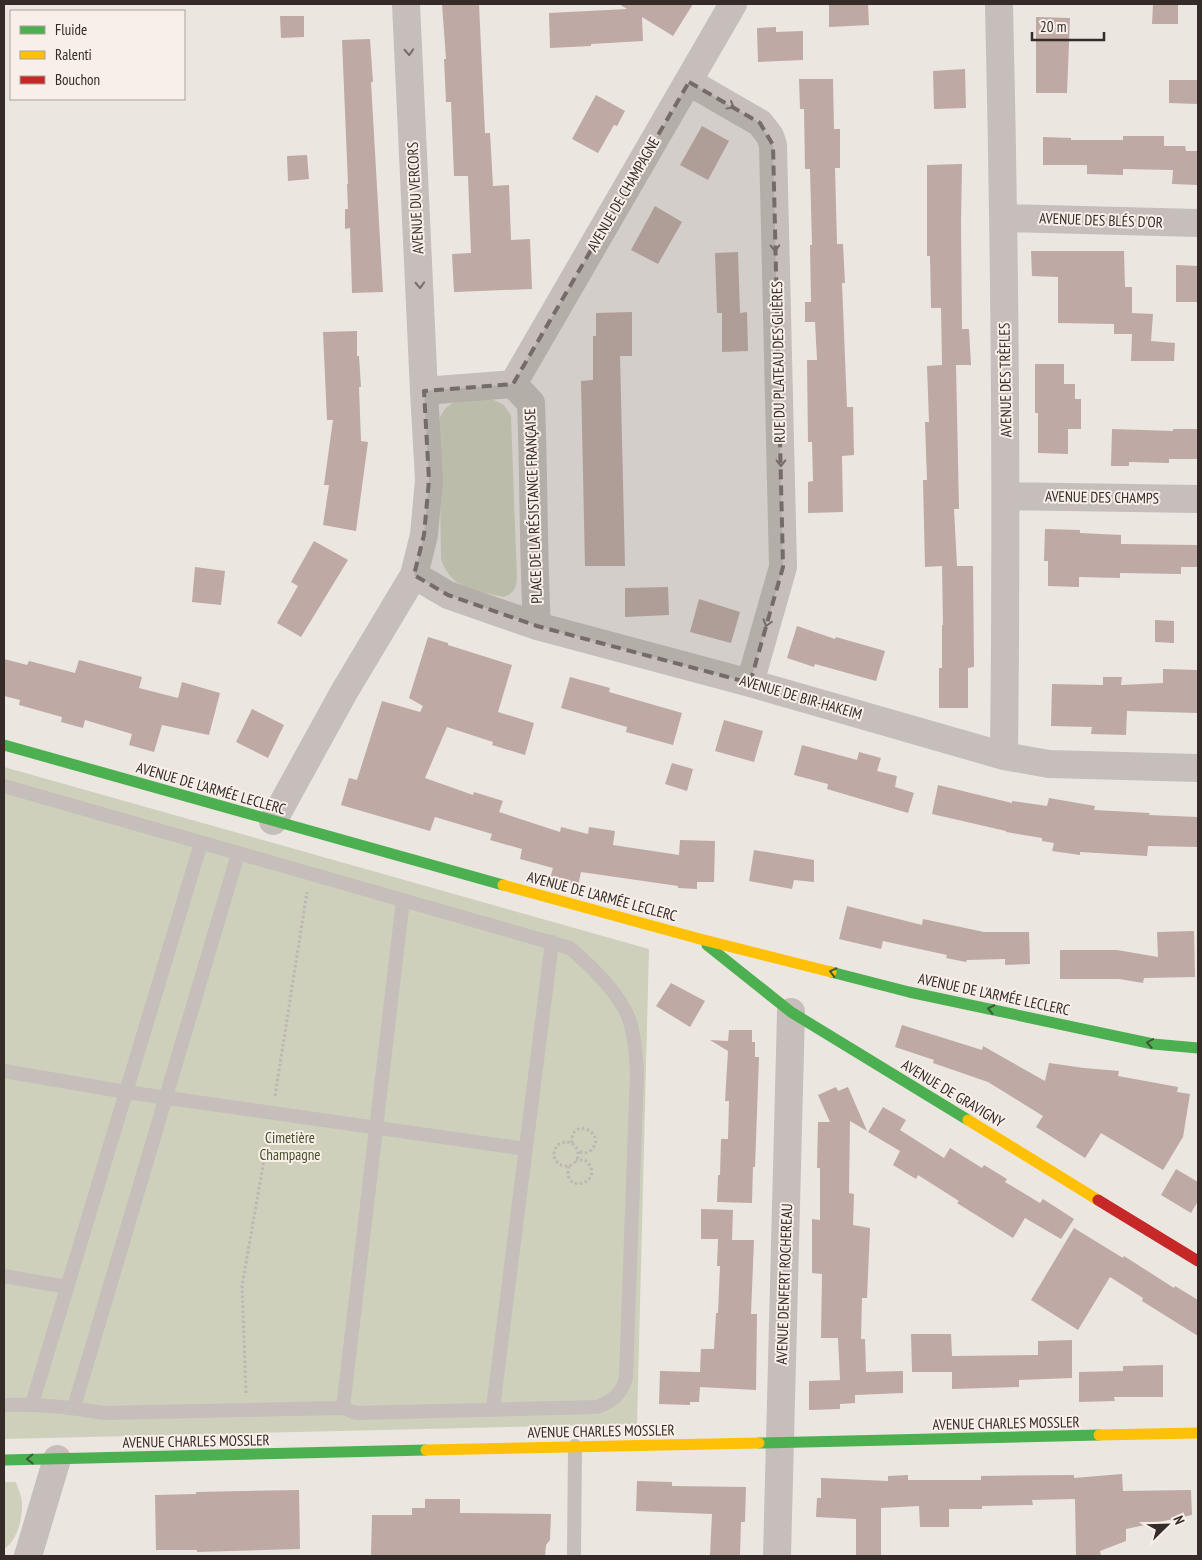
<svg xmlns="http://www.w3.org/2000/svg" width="1202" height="1560" font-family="'PT Sans Narrow',sans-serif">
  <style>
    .green { fill: #cfd0bc }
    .building { fill: #bea9a4 }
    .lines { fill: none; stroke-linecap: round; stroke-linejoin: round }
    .path { stroke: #bdb6b3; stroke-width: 3; stroke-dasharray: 2.5 2.5; stroke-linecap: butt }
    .lane { stroke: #c5beba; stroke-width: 14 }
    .street { stroke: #c5beba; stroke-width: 28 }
    .fast { stroke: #4caf50; stroke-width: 11 }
    .slow { stroke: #ffc107; stroke-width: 11 }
    .jam { stroke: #c62828; stroke-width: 11 }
    .oneway { stroke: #766d6a }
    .oneway2 { stroke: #3d5937 }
    .marked { fill: #756c69; fill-opacity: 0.2; stroke: #756c69; stroke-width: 4; stroke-dasharray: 10 6; stroke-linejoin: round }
    .labels { text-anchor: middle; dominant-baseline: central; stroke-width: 4; stroke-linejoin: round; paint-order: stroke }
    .street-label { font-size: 15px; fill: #352b29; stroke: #f8efe9 }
    .park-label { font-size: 15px; fill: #48512e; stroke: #f8efe9 }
  </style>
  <rect width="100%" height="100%" fill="#ece6e1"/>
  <!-- green -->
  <path class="green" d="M 494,400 L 504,405 L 511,416 L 517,580 C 516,589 512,594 504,597 C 476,590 451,590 441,559 L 439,421 C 447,394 471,401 494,400 Z
    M 4,767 L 649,949 L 637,1424 L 4,1439 Z
    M 4,1482 L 16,1482 C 18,1488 21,1495 22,1501 C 23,1517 18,1540 4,1549 Z"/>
  <!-- building -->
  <path class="building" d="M 442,4 L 479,4 L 485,133 L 490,133 L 493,186 L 509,185 L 511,240 L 530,239 L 532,289 L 454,292 L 452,254 L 471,253 L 468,176 L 454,176 L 451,102 L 446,102 L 444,59 L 446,59 Z
    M 619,4 L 693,4 L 673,36 L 642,17 L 643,41 L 591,44 L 591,46 L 550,48 L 549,13 L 627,9 Z
    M 829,4 L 868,4 L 869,25 L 829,27 Z
    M 1153,4 L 1178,4 L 1178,24 L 1152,24 Z
    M 280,16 L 304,16 L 304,37 L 281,38 Z
    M 1036,17 L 1070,18 L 1067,93 L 1036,93 Z
    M 776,27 L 776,32 L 803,31 L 803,60 L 758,62 L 757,28 Z
    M 370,39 L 373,82 L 371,82 L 383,292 L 352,293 L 350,228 L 345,229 L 345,209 L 348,209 L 347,184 L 348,184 L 342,40 Z
    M 965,69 L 966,108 L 934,109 L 933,71 Z
    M 799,79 L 833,79 L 834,129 L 840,129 L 840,168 L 835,168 L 837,244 L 843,244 L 845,283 L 842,283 L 847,407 L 853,407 L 854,455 L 842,456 L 843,512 L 808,513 L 808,482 L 813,481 L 812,442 L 808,442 L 807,360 L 817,360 L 815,322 L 805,322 L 805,302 L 811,302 L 810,245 L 812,245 L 810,169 L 805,169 L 804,109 L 800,109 Z
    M 1169,80 L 1198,80 L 1198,104 L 1169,103 Z
    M 596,95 L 625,111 L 617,126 L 614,125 L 598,153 L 572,139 Z
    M 702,126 L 729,141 L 708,180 L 680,165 Z
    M 1123,136 L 1164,136 L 1164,146 L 1185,146 L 1186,151 L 1198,151 L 1198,185 L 1172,184 L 1173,170 L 1123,169 L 1123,175 L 1087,174 L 1087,165 L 1043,165 L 1043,137 L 1071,138 L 1071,140 L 1123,140 Z
    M 307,155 L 309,179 L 288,181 L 287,156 Z
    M 962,164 L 961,222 L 962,329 L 969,329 L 971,365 L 956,365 L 959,509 L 954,509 L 957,566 L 973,566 L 974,667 L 968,668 L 968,708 L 939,708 L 939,668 L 942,668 L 942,625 L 943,625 L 942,566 L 925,567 L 923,480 L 927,480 L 925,422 L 929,422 L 927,366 L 942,365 L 941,308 L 931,308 L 930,256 L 927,256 L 927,165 Z
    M 655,206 L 682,222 L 658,264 L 631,250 Z
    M 1031,251 L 1124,251 L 1125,287 L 1132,287 L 1132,313 L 1153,314 L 1151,341 L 1175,343 L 1174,361 L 1131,361 L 1132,334 L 1114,334 L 1114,324 L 1058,323 L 1058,277 L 1032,276 Z
    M 738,252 L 740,313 L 747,312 L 748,351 L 722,352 L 722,313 L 717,313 L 715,253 Z
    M 1176,265 L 1198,266 L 1198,302 L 1176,302 Z
    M 632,312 L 632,356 L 620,356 L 625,566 L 585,566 L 581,381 L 593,380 L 593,336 L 596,336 L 596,313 Z
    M 357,331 L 357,356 L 359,356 L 361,387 L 359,387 L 361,441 L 368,442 L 356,531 L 323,525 L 329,485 L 324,485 L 333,420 L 327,420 L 323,332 Z
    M 1035,364 L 1064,364 L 1064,384 L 1075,384 L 1075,399 L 1081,399 L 1081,429 L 1068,429 L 1068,454 L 1038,453 L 1038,413 L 1035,413 Z
    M 1112,429 L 1173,431 L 1173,429 L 1198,429 L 1198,459 L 1169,459 L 1169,463 L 1129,462 L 1129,466 L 1111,466 Z
    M 1045,529 L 1080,530 L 1080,533 L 1121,535 L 1121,544 L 1198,545 L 1198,567 L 1181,567 L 1181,574 L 1120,573 L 1120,578 L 1079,577 L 1079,587 L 1048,586 L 1048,561 L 1044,561 Z
    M 314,541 L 348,560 L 301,637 L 277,623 L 298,586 L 291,582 Z
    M 195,567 L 225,571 L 221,605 L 192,602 Z
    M 668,587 L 669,615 L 625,617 L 625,588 Z
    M 699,599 L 740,612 L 731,643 L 690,632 Z
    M 1155,620 L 1174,621 L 1174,643 L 1155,642 Z
    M 797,626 L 835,639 L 836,637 L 885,651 L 876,681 L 815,664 L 814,667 L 787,658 Z
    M 428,637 L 448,643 L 448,645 L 512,665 L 498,712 L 534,723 L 525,755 L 492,745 L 493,742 L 447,727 L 425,778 L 473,795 L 474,792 L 503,801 L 499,812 L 560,832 L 561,827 L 588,834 L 589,827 L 615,831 L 613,845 L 679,855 L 680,840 L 715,841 L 714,882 L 697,882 L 697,889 L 678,888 L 678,886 L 581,872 L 578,886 L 550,878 L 553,868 L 520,859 L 522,849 L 490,840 L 492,834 L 435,817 L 430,831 L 341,805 L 349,778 L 357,780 L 382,701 L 420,712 L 423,706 L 409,698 Z
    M 4,659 L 27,665 L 29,661 L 75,673 L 79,660 L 142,677 L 139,688 L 178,698 L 182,682 L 220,693 L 209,735 L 162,725 L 154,752 L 129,745 L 132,734 L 85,720 L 83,728 L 61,722 L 62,717 L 19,705 L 20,700 L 4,696 Z
    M 1163,669 L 1198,670 L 1198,713 L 1127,711 L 1126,735 L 1091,734 L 1092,727 L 1051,726 L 1052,684 L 1103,685 L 1103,677 L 1122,677 L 1121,685 L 1163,683 Z
    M 570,677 L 610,688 L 609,692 L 682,713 L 673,745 L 626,732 L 627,727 L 561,708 Z
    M 252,709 L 284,725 L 268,758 L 236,742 Z
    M 724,720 L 763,731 L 754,762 L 715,751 Z
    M 802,745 L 857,760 L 859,752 L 881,758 L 877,771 L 897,776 L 895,787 L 914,793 L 908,813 L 827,789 L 828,784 L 794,775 Z
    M 672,763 L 693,769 L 687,791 L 665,784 Z
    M 938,785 L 1012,803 L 1012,801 L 1047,806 L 1049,798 L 1095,806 L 1094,810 L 1150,813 L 1149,815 L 1198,817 L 1198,847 L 1148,846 L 1147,856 L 1080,852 L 1080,855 L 1052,851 L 1054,843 L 1042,841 L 1042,838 L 1006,832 L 1006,831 L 932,814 Z
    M 754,850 L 814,860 L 814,882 L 794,880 L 792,889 L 749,881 Z
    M 847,906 L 922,925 L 923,919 L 984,932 L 1029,932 L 1030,964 L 1005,965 L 1005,959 L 967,960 L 966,962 L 946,958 L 947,955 L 883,941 L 881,949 L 839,939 Z
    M 1194,931 L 1195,977 L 1144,978 L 1143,983 L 1119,979 L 1060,979 L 1060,950 L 1117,950 L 1158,957 L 1157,932 Z
    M 671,983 L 705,1001 L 690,1027 L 656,1006 Z
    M 902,1025 L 982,1050 L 983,1046 L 1045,1081 L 1049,1063 L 1084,1068 L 1119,1071 L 1118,1076 L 1178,1087 L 1177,1092 L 1190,1094 L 1183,1137 L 1163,1170 L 1101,1133 L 1085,1158 L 1036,1127 L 1043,1116 L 988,1082 L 933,1063 L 934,1060 L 895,1047 Z
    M 729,1030 L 752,1030 L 752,1042 L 755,1042 L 755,1057 L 759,1057 L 755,1167 L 753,1167 L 752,1203 L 717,1202 L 718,1175 L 720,1175 L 721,1139 L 728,1139 L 729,1101 L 725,1101 L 728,1051 L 710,1040 L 728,1041 Z
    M 836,1087 L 838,1091 L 848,1087 L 867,1131 L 850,1121 L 849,1193 L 854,1194 L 853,1225 L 870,1228 L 867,1298 L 862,1298 L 861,1339 L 865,1339 L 866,1372 L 903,1371 L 903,1393 L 855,1395 L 855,1403 L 840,1404 L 840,1409 L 809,1410 L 809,1381 L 840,1380 L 838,1338 L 821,1338 L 822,1274 L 812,1273 L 812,1219 L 820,1220 L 820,1168 L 817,1168 L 818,1122 L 830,1122 L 818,1095 Z
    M 883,1107 L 906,1120 L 900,1130 L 944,1158 L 950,1148 L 982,1168 L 984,1165 L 1007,1179 L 1005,1182 L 1040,1203 L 1043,1199 L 1074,1219 L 1061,1239 L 1025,1218 L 1013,1238 L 957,1203 L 959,1201 L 918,1175 L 916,1179 L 893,1165 L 900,1151 L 868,1132 Z
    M 1176,1169 L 1198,1182 L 1198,1201 L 1191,1213 L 1161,1195 Z
    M 701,1209 L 733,1210 L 732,1240 L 754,1240 L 751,1314 L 757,1314 L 756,1390 L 700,1387 L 699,1402 L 690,1402 L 690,1405 L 659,1404 L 660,1371 L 700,1372 L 701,1349 L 714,1349 L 716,1313 L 718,1313 L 720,1266 L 717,1266 L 718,1239 L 721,1239 L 701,1239 Z
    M 1074,1228 L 1123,1258 L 1124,1256 L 1174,1288 L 1175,1286 L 1198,1300 L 1198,1336 L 1142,1301 L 1143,1298 L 1110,1277 L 1078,1330 L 1031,1300 Z
    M 911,1334 L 951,1334 L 952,1356 L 1038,1355 L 1038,1341 L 1072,1340 L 1072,1378 L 1019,1380 L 1019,1387 L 952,1389 L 952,1372 L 912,1372 Z
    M 1163,1365 L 1163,1397 L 1114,1397 L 1115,1401 L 1079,1402 L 1079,1372 L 1123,1371 L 1123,1366 Z
    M 1122,1474 L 1123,1491 L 1191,1490 L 1192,1515 L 1126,1529 L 1126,1541 L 1100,1551 L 1101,1556 L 1076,1556 L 1075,1499 L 1032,1500 L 1033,1505 L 982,1506 L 982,1509 L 949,1509 L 949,1527 L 920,1527 L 919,1506 L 881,1508 L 881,1556 L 856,1556 L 856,1519 L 816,1517 L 817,1498 L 821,1498 L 821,1478 L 888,1481 L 888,1476 L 908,1475 L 908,1480 L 981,1480 L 981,1476 L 1074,1475 L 1074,1478 Z
    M 637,1481 L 672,1482 L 672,1486 L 746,1487 L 745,1522 L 741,1522 L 740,1556 L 710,1556 L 712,1514 L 636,1511 Z
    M 299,1490 L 300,1549 L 197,1552 L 197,1550 L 156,1550 L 155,1495 L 196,1494 L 196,1492 Z
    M 425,1499 L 460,1499 L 460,1513 L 551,1514 L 550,1540 L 546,1545 L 545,1556 L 371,1556 L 372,1515 L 412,1515 L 412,1508 L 425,1508 Z"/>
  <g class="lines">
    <!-- path -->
    <path class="path" d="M 275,1096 L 307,892
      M554 1154a12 12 0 1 1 24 0a12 12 0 1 1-24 0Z
      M 572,1143 C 570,1116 607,1132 592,1149 C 588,1154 583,1153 578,1151
      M 569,1166 C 561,1197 609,1182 585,1160 L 576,1160
      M 246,1393 L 242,1286 L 269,1131"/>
    <!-- lane -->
    <path class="lane" d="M 4,786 L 570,948 C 591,966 619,992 629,1019 C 635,1037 636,1055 637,1073 L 626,1377 C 622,1394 613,1401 597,1407 L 356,1413 L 343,1408 L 104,1413 C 70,1407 38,1404 4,1405
      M 4,1071 L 126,1092 L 526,1149
      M 4,1276 L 67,1287
      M 32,1404 L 201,843
      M 74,1407 L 238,854
      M 343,1408 L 403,900
      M 493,1408 L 552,942
      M 574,1556 L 575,1446"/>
    <!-- street -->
    <path class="street" d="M 406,4 L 424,391
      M 999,4 C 1005,255 1007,505 1004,756
      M 689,82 L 760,123 L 770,136 L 773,145 L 783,567 L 750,683
      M 1004,218 L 1198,223
      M 513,384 L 733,4
      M 1006,496 L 1198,499
      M 414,575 L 448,595 L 537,626 L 750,683 L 1004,756 L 1049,764 L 1198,768
      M 273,821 L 344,692 L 414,575 L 424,535 L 429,480 L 424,391 L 513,384 L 531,403 C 534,478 533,552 537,626
      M 28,1556 L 57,1459
      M 777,1556 L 791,1012"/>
    <!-- fast -->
    <path class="fast" d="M 4,745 L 503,885
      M 707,945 L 791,1012 L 968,1120
      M 831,972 L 909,992 L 1153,1044 L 1198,1048
      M 759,1443 L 1099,1435
      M 4,1460 L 426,1450"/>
    <!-- slow -->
    <path class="slow" d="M 503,885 L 700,939 L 831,972
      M 968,1120 L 1098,1200
      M 1099,1435 L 1198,1433
      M 426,1450 L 759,1443"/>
    <!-- jam -->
    <path class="jam" d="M 1098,1200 L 1198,1261"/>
  </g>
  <!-- one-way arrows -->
  <defs><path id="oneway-chevron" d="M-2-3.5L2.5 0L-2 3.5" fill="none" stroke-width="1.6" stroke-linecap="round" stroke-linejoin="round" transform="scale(1.25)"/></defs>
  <g class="oneway">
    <use href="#oneway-chevron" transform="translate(409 52) rotate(87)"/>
    <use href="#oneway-chevron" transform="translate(731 106) rotate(30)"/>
    <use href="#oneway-chevron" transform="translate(775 248) rotate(89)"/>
    <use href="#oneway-chevron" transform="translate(420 285) rotate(87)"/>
    <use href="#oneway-chevron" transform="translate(781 463) rotate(89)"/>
    <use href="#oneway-chevron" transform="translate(767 623) rotate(106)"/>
  </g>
  <g class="oneway2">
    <use href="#oneway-chevron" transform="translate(833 972) rotate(-166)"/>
    <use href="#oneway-chevron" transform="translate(991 1009) rotate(-168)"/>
    <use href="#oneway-chevron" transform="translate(1150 1043) rotate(-170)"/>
    <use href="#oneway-chevron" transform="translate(30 1459) rotate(179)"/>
  </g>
  <!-- marked area -->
  <path class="marked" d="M 689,82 L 760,123 L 773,145 L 783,567 L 750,683 L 537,626 L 448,595 L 414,575 L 424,535 L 429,480 L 424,391 L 513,384 Z"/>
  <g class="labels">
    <!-- street labels -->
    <g class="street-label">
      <text transform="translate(623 194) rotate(-60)">AVENUE DE CHAMPAGNE</text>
      <text transform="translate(415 198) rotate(-93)">AVENUE DU VERCORS</text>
      <text transform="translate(1101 220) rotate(2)">AVENUE DES BLÉS D'OR</text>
      <text transform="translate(778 362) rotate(-91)">RUE DU PLATEAU DES GLIÈRES</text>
      <text transform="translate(1005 380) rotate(-91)">AVENUE DES TRÈFLES</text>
      <text transform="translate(1102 497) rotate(1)">AVENUE DES CHAMPS</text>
      <text transform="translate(533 506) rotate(-92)">PLACE DE LA RÉSISTANCE FRANÇAISE</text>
      <text transform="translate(801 697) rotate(16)">AVENUE DE BIR-HAKEIM</text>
      <text transform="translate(211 788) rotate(16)">AVENUE DE L'ARMÉE LECLERC</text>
      <text transform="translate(602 896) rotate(15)">AVENUE DE L'ARMÉE LECLERC</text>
      <text transform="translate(994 994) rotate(12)">AVENUE DE L'ARMÉE LECLERC</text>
      <text transform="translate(953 1093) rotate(31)">AVENUE DE GRAVIGNY</text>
      <text transform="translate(784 1284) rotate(-88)">AVENUE DENFERT ROCHEREAU</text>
      <text transform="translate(1006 1423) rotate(-1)">AVENUE CHARLES MOSSLER</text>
      <text transform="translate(601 1431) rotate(-1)">AVENUE CHARLES MOSSLER</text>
      <text transform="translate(196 1441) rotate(-1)">AVENUE CHARLES MOSSLER</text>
    </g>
    <!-- park labels -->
    <g class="park-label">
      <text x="290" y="1137">Cimetière<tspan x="290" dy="17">Champagne</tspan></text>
    </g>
  </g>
  <!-- border -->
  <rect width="1202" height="1560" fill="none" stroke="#352b29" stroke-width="10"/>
  <!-- legend -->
  <rect x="10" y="10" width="175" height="90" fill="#f8efe9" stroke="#aaa19c"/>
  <rect x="20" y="26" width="25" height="8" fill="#4caf50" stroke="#aaa19c"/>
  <text x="55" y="35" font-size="15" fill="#352b29">Fluide</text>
  <rect x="20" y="51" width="25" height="8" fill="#ffc107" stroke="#aaa19c"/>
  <text x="55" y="60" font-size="15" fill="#352b29">Ralenti</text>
  <rect x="20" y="76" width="25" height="8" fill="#c62828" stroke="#aaa19c"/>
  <text x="55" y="85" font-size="15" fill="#352b29">Bouchon</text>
  <!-- north arrow -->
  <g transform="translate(1167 1525) rotate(67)" stroke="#f8efe9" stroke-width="4" paint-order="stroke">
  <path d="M0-4L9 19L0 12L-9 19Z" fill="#352b29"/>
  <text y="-8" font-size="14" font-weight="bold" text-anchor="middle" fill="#352b29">N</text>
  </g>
  <!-- scale -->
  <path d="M1032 32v8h72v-8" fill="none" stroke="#352b29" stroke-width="2.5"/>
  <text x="1040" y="32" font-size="15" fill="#352b29" stroke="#f8efe9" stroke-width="4" paint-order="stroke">20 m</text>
</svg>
